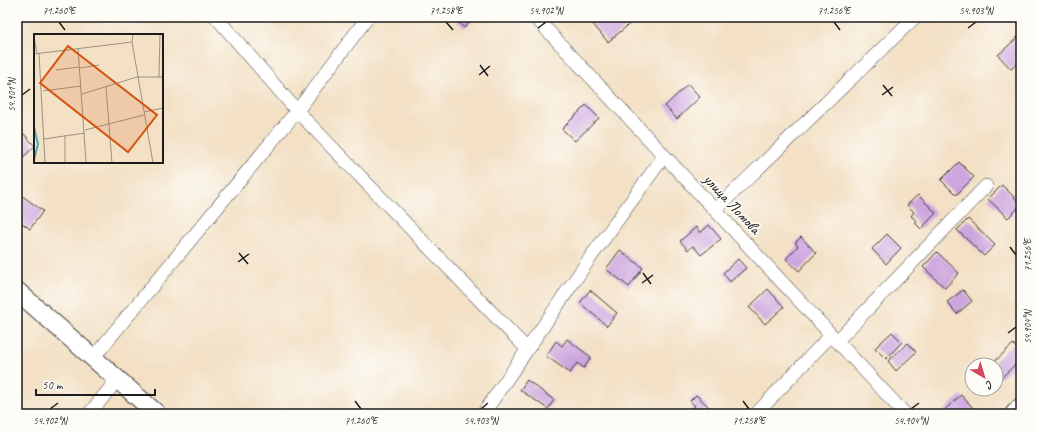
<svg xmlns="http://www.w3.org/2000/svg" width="1038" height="431" font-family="Caveat,sans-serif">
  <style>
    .building { fill: #cda6df }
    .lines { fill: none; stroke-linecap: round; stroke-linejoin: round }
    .street-casing { stroke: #3c3935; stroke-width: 14 }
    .secondary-casing { stroke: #3c3935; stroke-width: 20 }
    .street { stroke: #fff; stroke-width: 13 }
    .secondary { stroke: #fff; stroke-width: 18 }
    .ticks { fill: none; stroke: #1c1c1c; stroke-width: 1.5 }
    .labels { text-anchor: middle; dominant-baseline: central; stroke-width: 3.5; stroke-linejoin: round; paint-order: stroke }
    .street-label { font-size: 16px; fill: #1c1c1c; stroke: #fdfcf7 }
    .inset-river { fill: none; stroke: #3eaeb8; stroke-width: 2 }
    .inset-road { fill: none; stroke: #9d9281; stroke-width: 1 }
    .view { fill: #d4530e; fill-opacity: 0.15; stroke: #d4530e; stroke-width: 2 }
    .inset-edge { fill: none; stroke: #1c1c1c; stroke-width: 2 }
    .neatline { fill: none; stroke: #1c1c1c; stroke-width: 1.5 }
    .ticks-label { font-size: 10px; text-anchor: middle; fill: #1c1c1c }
  </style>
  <rect width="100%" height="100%" fill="#fdfcf7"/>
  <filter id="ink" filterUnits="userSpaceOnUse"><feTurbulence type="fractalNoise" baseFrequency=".025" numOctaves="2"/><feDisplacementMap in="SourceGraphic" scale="8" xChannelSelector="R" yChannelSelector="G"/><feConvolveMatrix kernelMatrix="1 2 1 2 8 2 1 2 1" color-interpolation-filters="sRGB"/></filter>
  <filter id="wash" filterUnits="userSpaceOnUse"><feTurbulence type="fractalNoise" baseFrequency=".012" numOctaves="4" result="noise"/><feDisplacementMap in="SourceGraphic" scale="16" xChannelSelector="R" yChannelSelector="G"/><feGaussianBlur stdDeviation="0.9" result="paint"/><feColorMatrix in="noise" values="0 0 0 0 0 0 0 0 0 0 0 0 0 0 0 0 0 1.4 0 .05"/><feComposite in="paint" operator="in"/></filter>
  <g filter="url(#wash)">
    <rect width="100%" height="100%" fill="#f3e0c5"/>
    <g id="blocks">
      <!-- building -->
      <path class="building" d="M 454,17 L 476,17 L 464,28 Z
        M 598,17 L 630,17 L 633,21 L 608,42 L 591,22 Z
        M 1018,37 L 1021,40 L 1021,60 L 1011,69 L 998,55 Z
        M 688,84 L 700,97 L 677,119 L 665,106 Z
        M 586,105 L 599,118 L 575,141 L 562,129 Z
        M 23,133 L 35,146 L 17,163 L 17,138 Z
        M 959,162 L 974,177 L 956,195 L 941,180 Z
        M 1002,185 L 1021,204 L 1021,205 L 1008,218 L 988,199 Z
        M 17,192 L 43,211 L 30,229 L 17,219 Z
        M 918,195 L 936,213 L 921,229 L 915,223 L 917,221 L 911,216 L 914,212 L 907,205 Z
        M 968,219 L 995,245 L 984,256 L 957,230 Z
        M 709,225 L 721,239 L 701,255 L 693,246 L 688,250 L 680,241 L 696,227 L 700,233 Z
        M 887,234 L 901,248 L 886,264 L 872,249 Z
        M 801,237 L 816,253 L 799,271 L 786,259 L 798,246 L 795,243 Z
        M 620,250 L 643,268 L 629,287 L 606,269 Z
        M 937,252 L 959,273 L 945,288 L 923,267 Z
        M 738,259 L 746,268 L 730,282 L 723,273 Z
        M 768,289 L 784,307 L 765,324 L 749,307 Z
        M 590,290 L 617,313 L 607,326 L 580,303 Z
        M 963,290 L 972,301 L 957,314 L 947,302 Z
        M 892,332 L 902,342 L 886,359 L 875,348 Z
        M 567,339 L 591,357 L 584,368 L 577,363 L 570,373 L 546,356 L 556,341 L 562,346 Z
        M 908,343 L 916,352 L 896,371 L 888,361 Z
        M 1013,344 L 1021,353 L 1021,359 L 1001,378 L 996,372 L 996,365 L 991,365 Z
        M 527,380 L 554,400 L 548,409 L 520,390 Z
        M 696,395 L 709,407 L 702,414 L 686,414 L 695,406 L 690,401 Z
        M 961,395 L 974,409 L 969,414 L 940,414 Z"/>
    </g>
  </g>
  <g filter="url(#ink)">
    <use href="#blocks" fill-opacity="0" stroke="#3c3935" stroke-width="1"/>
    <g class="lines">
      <!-- street casing -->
      <g class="street-casing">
        <path id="street" d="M 216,17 L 297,111 L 527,349
          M 535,17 L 905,414
          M 715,210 L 915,17
          M 837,341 L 986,186
          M 93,358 L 297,111 L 368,17
          M 89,414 L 117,380
          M 483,414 L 590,258 L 664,156
          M 756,414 L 831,335"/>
      </g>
      <!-- secondary casing -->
      <g class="secondary-casing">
        <path id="secondary" d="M 17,291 L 157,414
          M 1014,414 L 1021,407"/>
      </g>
      <!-- street -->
      <use href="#street" class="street"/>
      <!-- secondary -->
      <use href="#secondary" class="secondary"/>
    </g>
  </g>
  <!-- ticks -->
  <path class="ticks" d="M 59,22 L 65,30M 446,22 L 453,30M 834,22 L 840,30M 538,28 L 546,22M 968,28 L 976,22M 480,65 L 488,76M 479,75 L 490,66M 883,85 L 892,96M 22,95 L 30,89M 882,95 L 893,87M 1010,247 L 1016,255M 239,253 L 248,264M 238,262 L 249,254M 643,273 L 651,284M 642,283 L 653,275M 1008,333 L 1016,327M 355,401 L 361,409M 743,401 L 749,409M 50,409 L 58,403M 481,409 L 488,403M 911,409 L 919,403"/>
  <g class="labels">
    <!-- street labels -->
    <g class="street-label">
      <text transform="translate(732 204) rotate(47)">улица Ломова</text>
    </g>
  </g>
  <!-- overview -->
  <g transform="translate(34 34)">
    <rect width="129" height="129" fill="#f3e0c5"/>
    <path class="inset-river" d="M 0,93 L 4,110 L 0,126"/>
    <path class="inset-road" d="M 0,3 L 3,19M 98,8 L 119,129M 44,14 L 52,129M 5,19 L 11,129M 0,20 L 98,8 L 99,0M 46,34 L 65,31M 22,36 L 45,33M 125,43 L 126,0M 72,53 L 78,129M 9,57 L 47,52M 48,60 L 103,43 L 129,43M 110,78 L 129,74M 51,96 L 110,81M 10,105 L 51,99M 31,129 L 31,101"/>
    <path class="view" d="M 34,12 L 123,81 L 94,118 L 6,49 Z"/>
    <rect width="129" height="129" class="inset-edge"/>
  </g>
  <!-- margin -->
  <rect width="1038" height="431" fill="none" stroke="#fdfcf7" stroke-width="44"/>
  <!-- north arrow -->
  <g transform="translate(984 377) rotate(142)"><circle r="19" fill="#fdfcf7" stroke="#a3a29f"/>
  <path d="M0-3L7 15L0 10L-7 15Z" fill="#d1495b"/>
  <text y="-6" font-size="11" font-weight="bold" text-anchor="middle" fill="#1c1c1c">С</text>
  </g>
  <!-- scale -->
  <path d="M36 389v6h119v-6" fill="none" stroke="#1c1c1c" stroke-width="2"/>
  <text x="42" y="389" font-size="12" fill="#1c1c1c" stroke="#fdfcf7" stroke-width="3" paint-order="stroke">50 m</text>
  <rect x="22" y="22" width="994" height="387" class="neatline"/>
  <g class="ticks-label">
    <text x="59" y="14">71.260°E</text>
    <text x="446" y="14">71.258°E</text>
    <text x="546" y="14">54.902°N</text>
    <text x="834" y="14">71.256°E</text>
    <text x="976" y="14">54.903°N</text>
    <text transform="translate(11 95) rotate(-90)" y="4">54.901°N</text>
    <text transform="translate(1027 255) rotate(-90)" y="4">71.256°E</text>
    <text transform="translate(1027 327) rotate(-90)" y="4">54.904°N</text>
    <text x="50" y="424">54.902°N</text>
    <text x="361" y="424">71.260°E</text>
    <text x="481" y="424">54.903°N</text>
    <text x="749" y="424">71.258°E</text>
    <text x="911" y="424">54.904°N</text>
  </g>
</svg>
